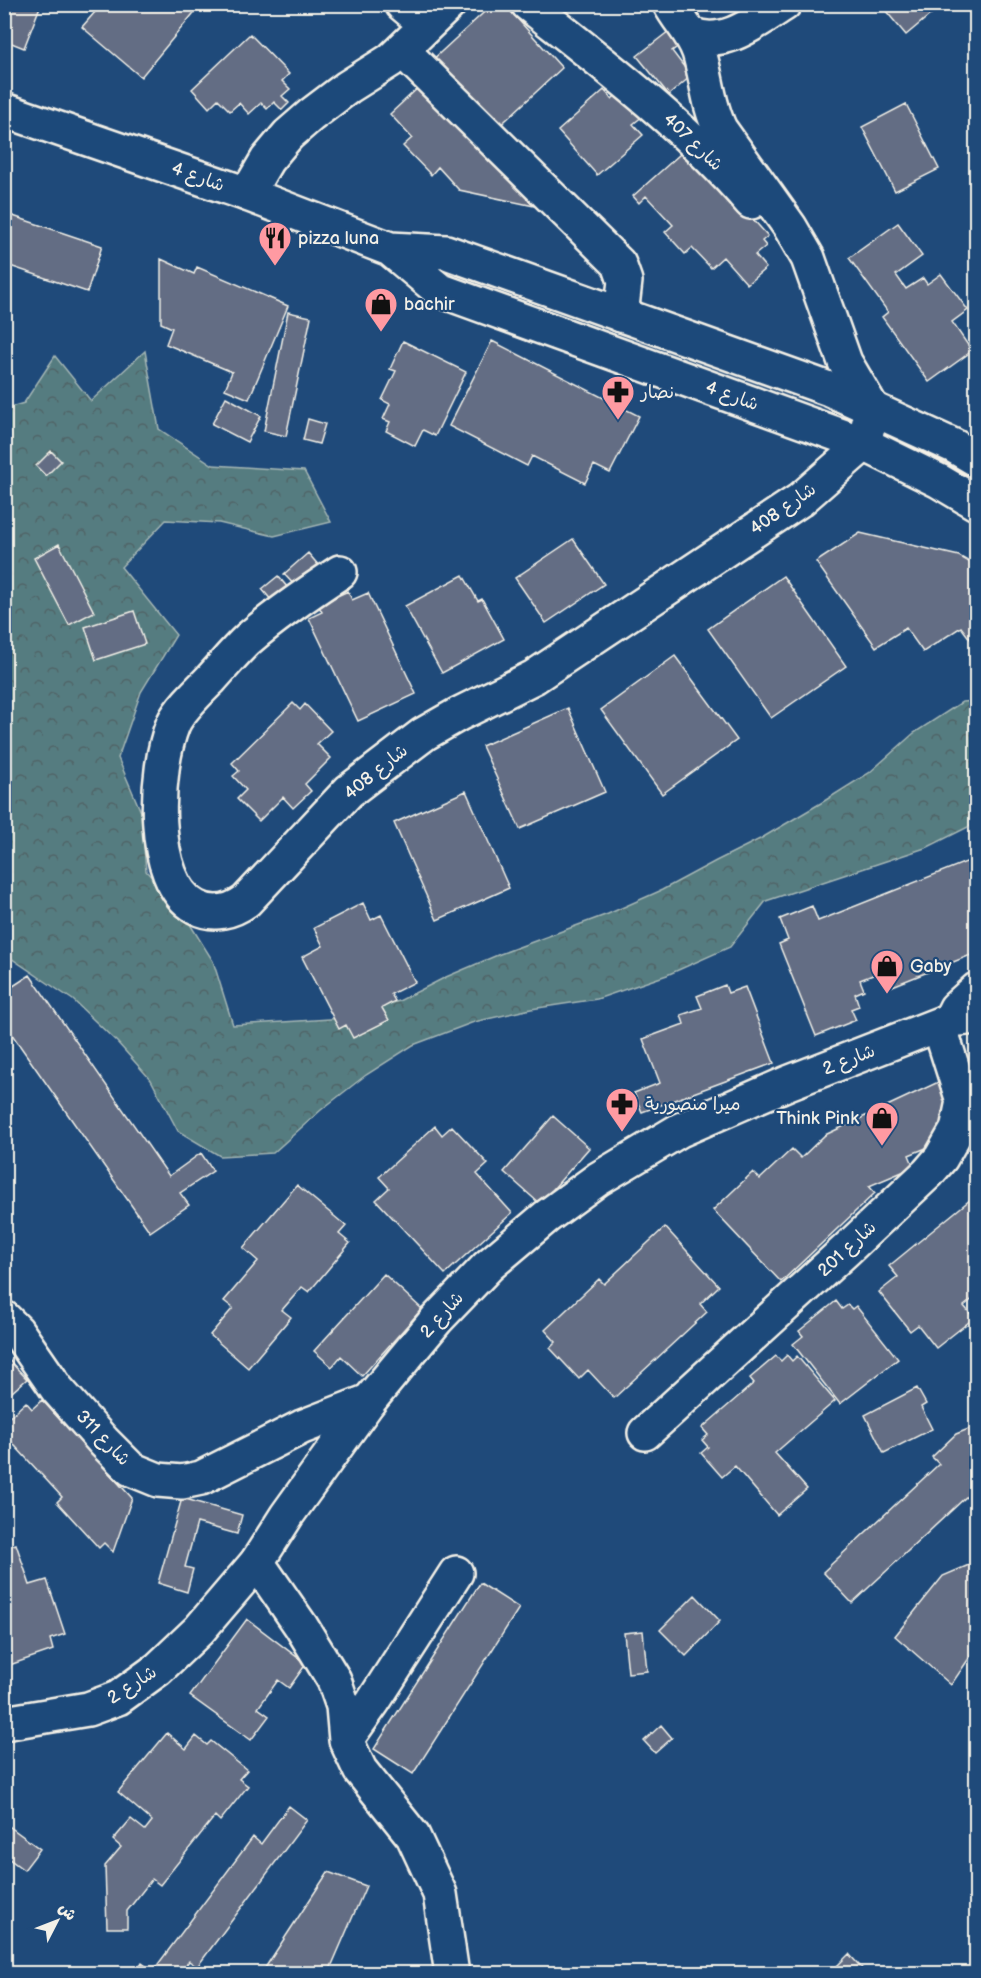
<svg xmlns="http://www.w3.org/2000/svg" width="981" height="1978" font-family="'Balsamiq Sans','Playpen Sans Arabic',sans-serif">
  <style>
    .forest { fill: url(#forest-crowns); stroke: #a4b6b4; stroke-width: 1.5 }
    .building { fill: #636d84; stroke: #f4f1e8; stroke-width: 1.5 }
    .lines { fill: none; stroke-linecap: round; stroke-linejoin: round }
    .street-casing { stroke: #f4f1e8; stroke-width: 38 }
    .secondary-casing { stroke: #f4f1e8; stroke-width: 38 }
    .street { stroke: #1f4a7a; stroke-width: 33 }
    .secondary { stroke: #1f4a7a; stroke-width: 33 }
    .labels { text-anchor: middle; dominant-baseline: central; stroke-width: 4.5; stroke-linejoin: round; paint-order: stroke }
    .street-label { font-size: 18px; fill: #f4f1e8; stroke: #1f4a7a }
    .poi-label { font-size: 18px; fill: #f4f1e8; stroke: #1f4a7a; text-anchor: start }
  </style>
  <defs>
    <pattern id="forest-crowns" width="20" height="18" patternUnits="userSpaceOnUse" patternTransform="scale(1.5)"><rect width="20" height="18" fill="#557b80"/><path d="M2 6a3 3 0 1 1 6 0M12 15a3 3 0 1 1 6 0" fill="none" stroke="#506466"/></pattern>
  </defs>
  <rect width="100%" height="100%" fill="#1f4a7a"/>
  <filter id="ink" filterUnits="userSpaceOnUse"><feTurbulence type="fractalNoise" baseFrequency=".0167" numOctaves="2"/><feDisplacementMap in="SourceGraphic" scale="12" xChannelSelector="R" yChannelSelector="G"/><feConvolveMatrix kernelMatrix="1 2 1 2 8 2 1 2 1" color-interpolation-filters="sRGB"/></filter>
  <g filter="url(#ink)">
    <!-- forest -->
    <path class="forest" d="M 145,351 L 159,429 L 213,465 L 304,471 L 331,522 L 274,536 L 219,523 L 166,520 L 121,567 L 176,635 L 141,692 L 118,758 L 141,812 L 146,871 L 183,913 L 213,961 L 233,1025 L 346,1018 L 399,1001 L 446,977 L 500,954 L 608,914 L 662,890 L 716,861 L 760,839 L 821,803 L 869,773 L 914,733 L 962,702 L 976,701 L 976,823 L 928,847 L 766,901 L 730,947 L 667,975 L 597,999 L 531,1009 L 474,1022 L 413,1045 L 366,1075 L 321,1110 L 273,1153 L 220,1156 L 178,1131 L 151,1080 L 117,1042 L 73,1000 L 5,954 L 4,409 L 24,403 L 55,356 L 91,401 Z"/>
    <!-- building -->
    <path class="building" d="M 4,4 L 41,4 L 24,48 L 4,40 Z
      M 102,4 L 191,4 L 197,9 L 141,77 L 82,27 Z
      M 493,4 L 504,4 L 562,68 L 493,132 L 429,63 Z
      M 880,4 L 943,4 L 906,35 Z
      M 669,31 L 680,45 L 672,51 L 691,76 L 669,95 L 637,56 Z
      M 250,34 L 289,74 L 282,81 L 290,89 L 282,96 L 289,103 L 282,110 L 274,102 L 267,109 L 261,103 L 249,114 L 239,103 L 230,111 L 218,99 L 209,108 L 192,89 Z
      M 420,86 L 534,206 L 459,190 L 438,167 L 431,175 L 403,146 L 412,138 L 390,114 Z
      M 604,90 L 612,99 L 620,91 L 643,116 L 633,124 L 643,135 L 597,175 L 558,131 Z
      M 906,104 L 939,169 L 895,191 L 862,127 Z
      M 688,147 L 768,236 L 762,241 L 766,246 L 755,255 L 766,268 L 747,284 L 723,257 L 711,268 L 692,248 L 685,254 L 665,232 L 673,225 L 646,196 L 639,203 L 633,196 Z
      M 4,213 L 102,246 L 87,292 L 4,264 Z
      M 898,223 L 922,256 L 896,275 L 906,289 L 923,278 L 927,284 L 941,274 L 968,310 L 952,322 L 972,351 L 929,382 L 882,317 L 888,312 L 849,258 Z
      M 161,259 L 194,274 L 197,267 L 288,306 L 249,399 L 225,389 L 232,372 L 166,344 L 172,328 L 161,323 Z
      M 288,312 L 311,317 L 286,436 L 264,431 Z
      M 403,341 L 466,372 L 435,436 L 423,430 L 415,446 L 386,431 L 390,422 L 383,419 L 390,404 L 382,400 L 396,371 L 390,369 Z
      M 492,341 L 639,416 L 610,473 L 594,465 L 585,483 L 532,456 L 527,466 L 449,426 Z
      M 226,397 L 261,416 L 247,442 L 212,424 Z
      M 308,419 L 325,424 L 319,444 L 303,440 Z
      M 51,451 L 61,461 L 46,476 L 36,466 Z
      M 860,533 L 959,556 L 976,566 L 976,634 L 970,639 L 961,627 L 923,652 L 906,628 L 876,647 L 816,562 Z
      M 573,539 L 604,584 L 546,623 L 515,578 Z
      M 59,544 L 94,612 L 69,625 L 34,558 Z
      M 308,553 L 320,567 L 297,588 L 284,574 Z
      M 463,575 L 478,601 L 482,599 L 504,639 L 442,673 L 405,606 Z
      M 278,576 L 288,588 L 272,601 L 262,589 Z
      M 783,576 L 846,666 L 771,718 L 708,629 Z
      M 348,591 L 352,600 L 368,593 L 416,694 L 358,721 L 309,618 L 322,612 L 318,605 Z
      M 134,611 L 145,644 L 96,660 L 85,627 Z
      M 675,656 L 737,740 L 662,794 L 601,710 Z
      M 293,703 L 300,710 L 305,704 L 331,731 L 317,744 L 331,758 L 305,784 L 311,791 L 293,808 L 283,797 L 259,821 L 237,799 L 246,790 L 233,776 L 239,771 L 232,763 Z
      M 568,708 L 605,792 L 520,829 L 482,746 Z
      M 466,791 L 509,888 L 437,920 L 394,823 Z
      M 976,858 L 976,953 L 890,987 L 883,971 L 860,980 L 864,990 L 855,994 L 859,1006 L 851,1009 L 856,1020 L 816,1036 L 779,944 L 788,940 L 780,919 L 812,906 L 818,921 Z
      M 363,903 L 371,920 L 381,915 L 415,982 L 391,994 L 395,1001 L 382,1008 L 389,1020 L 353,1038 L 346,1025 L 339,1029 L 302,957 L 323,946 L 314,928 Z
      M 30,975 L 169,1176 L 201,1153 L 213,1171 L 180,1193 L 189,1205 L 150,1232 L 4,1023 L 4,992 Z
      M 725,985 L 728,993 L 745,987 L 774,1063 L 642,1112 L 634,1093 L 660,1083 L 643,1039 L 684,1024 L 681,1015 L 702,1008 L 697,996 Z
      M 947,1078 L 959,1103 L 936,1144 L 909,1155 L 914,1167 L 869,1186 L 875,1193 L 781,1282 L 713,1210 L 753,1172 L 760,1179 L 792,1149 L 801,1158 L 825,1135 Z
      M 553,1116 L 589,1148 L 540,1204 L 504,1172 Z
      M 435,1126 L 442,1135 L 452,1126 L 488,1164 L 477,1174 L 512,1213 L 445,1274 L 376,1200 L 389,1188 L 379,1177 Z
      M 297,1185 L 346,1226 L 339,1234 L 350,1243 L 309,1292 L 302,1287 L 282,1310 L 291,1317 L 248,1368 L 210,1335 L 233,1308 L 224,1301 L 258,1261 L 243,1248 Z
      M 976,1195 L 976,1296 L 964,1306 L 974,1318 L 936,1348 L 918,1325 L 910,1331 L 879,1292 L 898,1277 L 889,1266 Z
      M 665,1227 L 719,1286 L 700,1304 L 707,1312 L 614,1398 L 588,1370 L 579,1379 L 550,1348 L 556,1342 L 545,1330 L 599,1279 L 604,1284 Z
      M 384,1274 L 422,1309 L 362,1376 L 341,1356 L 332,1367 L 314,1351 Z
      M 836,1301 L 842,1309 L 848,1305 L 852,1309 L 856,1306 L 898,1359 L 840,1404 L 793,1344 L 803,1336 L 799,1331 Z
      M 4,1355 L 27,1379 L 4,1399 Z
      M 787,1355 L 792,1361 L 797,1356 L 835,1401 L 775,1453 L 807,1489 L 777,1515 L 735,1466 L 722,1477 L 701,1453 L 708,1447 L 702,1440 L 708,1435 L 702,1428 L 754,1383 L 750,1378 L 776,1356 L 781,1361 Z
      M 917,1388 L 926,1404 L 921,1407 L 932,1429 L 884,1453 L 865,1415 Z
      M 42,1400 L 132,1498 L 113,1552 L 104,1543 L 99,1548 L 57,1502 L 62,1497 L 4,1434 L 4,1422 L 26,1402 L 32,1409 Z
      M 976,1426 L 976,1493 L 966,1497 L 852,1603 L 823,1572 L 939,1464 L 932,1457 L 956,1434 Z
      M 182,1498 L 242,1515 L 237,1534 L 197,1523 L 185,1567 L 193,1569 L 187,1592 L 158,1583 Z
      M 16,1544 L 30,1585 L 47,1580 L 65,1634 L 50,1639 L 53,1650 L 4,1667 L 4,1548 Z
      M 976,1562 L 976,1648 L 951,1685 L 895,1636 L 943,1576 Z
      M 480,1583 L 519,1608 L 413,1774 L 374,1749 Z
      M 695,1595 L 720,1621 L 686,1656 L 660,1630 Z
      M 247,1619 L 306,1664 L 289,1688 L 278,1680 L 258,1708 L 269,1716 L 251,1740 L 190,1696 Z
      M 643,1631 L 647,1671 L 628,1673 L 624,1633 Z
      M 661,1725 L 672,1738 L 655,1753 L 644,1741 Z
      M 167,1733 L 186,1749 L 196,1736 L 207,1745 L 211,1741 L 247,1770 L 239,1779 L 248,1786 L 220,1821 L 215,1816 L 160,1885 L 152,1879 L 127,1911 L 127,1928 L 107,1928 L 105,1866 L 121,1847 L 113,1840 L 131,1819 L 145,1830 L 152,1821 L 118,1792 Z
      M 289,1806 L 307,1820 L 197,1967 L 189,1961 L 179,1974 L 135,1974 L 142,1963 L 153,1971 L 253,1837 L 261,1844 Z
      M 6,1824 L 40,1849 L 24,1870 L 4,1855 L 4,1826 Z
      M 328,1872 L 366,1886 L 328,1974 L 261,1974 Z
      M 849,1954 L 867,1974 L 829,1974 Z"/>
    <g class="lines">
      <!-- street casing -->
      <g class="street-casing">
        <path id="street" d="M 402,4 L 427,25
          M 528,4 C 606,66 686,126 751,202
          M 691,34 C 723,49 757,21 784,4
          M 402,50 L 619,264 L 625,281 L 621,315
          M 247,194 L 267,160 L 288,135 L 311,115 L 348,87 L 391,60 L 449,4
          M 340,572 C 308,593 277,614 248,639 C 235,651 223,666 211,679 C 199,691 180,709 173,724 C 155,768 148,881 196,907 C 213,916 231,912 246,901 L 349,791 L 424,734 L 459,714 L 534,677 L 800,500 L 864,444 L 872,408 L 845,362 L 808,258 L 790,227 L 720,129 C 708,105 707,78 699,52 C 693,34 679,21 670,4
          M 950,1020 L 956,1008 L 976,990
          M 4,1318 L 17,1331 L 57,1389 L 104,1442 L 131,1469 L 158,1480 L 182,1482 L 201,1478 L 302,1427 L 369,1401
          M 645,1433 L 846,1250 L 928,1173 L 941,1158 L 957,1130 L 963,1101 L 939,1025
          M 257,1562 L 301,1626 L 334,1680 L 343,1706 L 346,1740 L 360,1770 L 413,1836 L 440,1894 L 452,1974
          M 346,1740 L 373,1702 L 456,1573"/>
      </g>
      <!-- secondary casing -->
      <g class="secondary-casing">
        <path id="secondary" d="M 4,110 L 247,194 L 390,249 L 446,252 L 829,389 L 954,446 L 976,459
          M 390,249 L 439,290 L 864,444 L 939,481 L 976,503
          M 4,1723 L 88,1709 L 118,1698 L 158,1669 L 199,1630 L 257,1562 L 287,1515 L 369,1401 L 437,1319 L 488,1266 L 546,1217 L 598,1179 L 680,1130 L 788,1083 L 950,1020 L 976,1017"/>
      </g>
      <!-- street -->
      <use href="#street" class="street"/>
      <!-- secondary -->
      <use href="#secondary" class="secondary"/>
    </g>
  </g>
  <!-- icons -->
  <defs>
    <g id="restaurant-pin" transform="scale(1.725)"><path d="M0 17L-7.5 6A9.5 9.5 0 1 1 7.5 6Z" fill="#ff9aa2" stroke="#1f4a7a"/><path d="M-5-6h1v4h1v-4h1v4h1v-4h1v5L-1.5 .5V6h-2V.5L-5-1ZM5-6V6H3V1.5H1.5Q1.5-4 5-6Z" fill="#111"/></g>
    <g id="shop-pin" transform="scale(1.725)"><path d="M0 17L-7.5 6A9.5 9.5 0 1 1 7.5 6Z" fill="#ff9aa2" stroke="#1f4a7a"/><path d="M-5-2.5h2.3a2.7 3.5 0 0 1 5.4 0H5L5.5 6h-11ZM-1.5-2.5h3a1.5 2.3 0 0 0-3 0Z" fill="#111"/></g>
    <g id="pharmacy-pin" transform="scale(1.725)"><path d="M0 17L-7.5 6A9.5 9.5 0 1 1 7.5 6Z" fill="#ff9aa2" stroke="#1f4a7a"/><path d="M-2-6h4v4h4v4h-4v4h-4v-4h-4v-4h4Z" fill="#111"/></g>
  </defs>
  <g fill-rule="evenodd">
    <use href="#restaurant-pin" x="275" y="238"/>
    <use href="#shop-pin" x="381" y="304"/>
    <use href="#pharmacy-pin" x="618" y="392"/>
    <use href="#shop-pin" x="887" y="966"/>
    <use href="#pharmacy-pin" x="622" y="1104"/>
    <use href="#shop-pin" x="882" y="1118"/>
  </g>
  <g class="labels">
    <!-- street labels -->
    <g class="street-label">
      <text transform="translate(693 142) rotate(44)">شارع 407</text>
      <text transform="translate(198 177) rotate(20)">شارع 4</text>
      <text transform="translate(732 396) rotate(20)">شارع 4</text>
      <text transform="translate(783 509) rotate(-35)">شارع 408</text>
      <text transform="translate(376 772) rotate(-39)">شارع 408</text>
      <text transform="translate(849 1060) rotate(-21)">شارع 2</text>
      <text transform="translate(847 1249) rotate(-43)">شارع 201</text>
      <text transform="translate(442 1315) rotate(-48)">شارع 2</text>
      <text transform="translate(103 1438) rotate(46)">شارع 311</text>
      <text transform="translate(132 1685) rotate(-33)">شارع 2</text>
    </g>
    <!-- poi labels -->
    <g class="poi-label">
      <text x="298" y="238">pizza luna</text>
      <text x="404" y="304">bachir</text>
      <text x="641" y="392">نصار</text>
      <text x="910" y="966">Gaby</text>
      <text x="645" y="1104">ميرا منصورية</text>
      <text x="859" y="1118" text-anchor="end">Think Pink</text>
    </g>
  </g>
  <!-- margin -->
  <rect width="981" height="1978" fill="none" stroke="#1f4a7a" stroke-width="24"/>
  <rect x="12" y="12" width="957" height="1954" fill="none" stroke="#f4f1e8" stroke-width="2" filter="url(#ink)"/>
  <!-- north arrow -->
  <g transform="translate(57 1921) rotate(48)" stroke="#1f4a7a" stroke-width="4.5" paint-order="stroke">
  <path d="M0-4.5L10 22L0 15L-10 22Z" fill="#f4f1e8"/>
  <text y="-9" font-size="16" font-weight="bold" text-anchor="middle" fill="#f4f1e8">ش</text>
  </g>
</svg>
